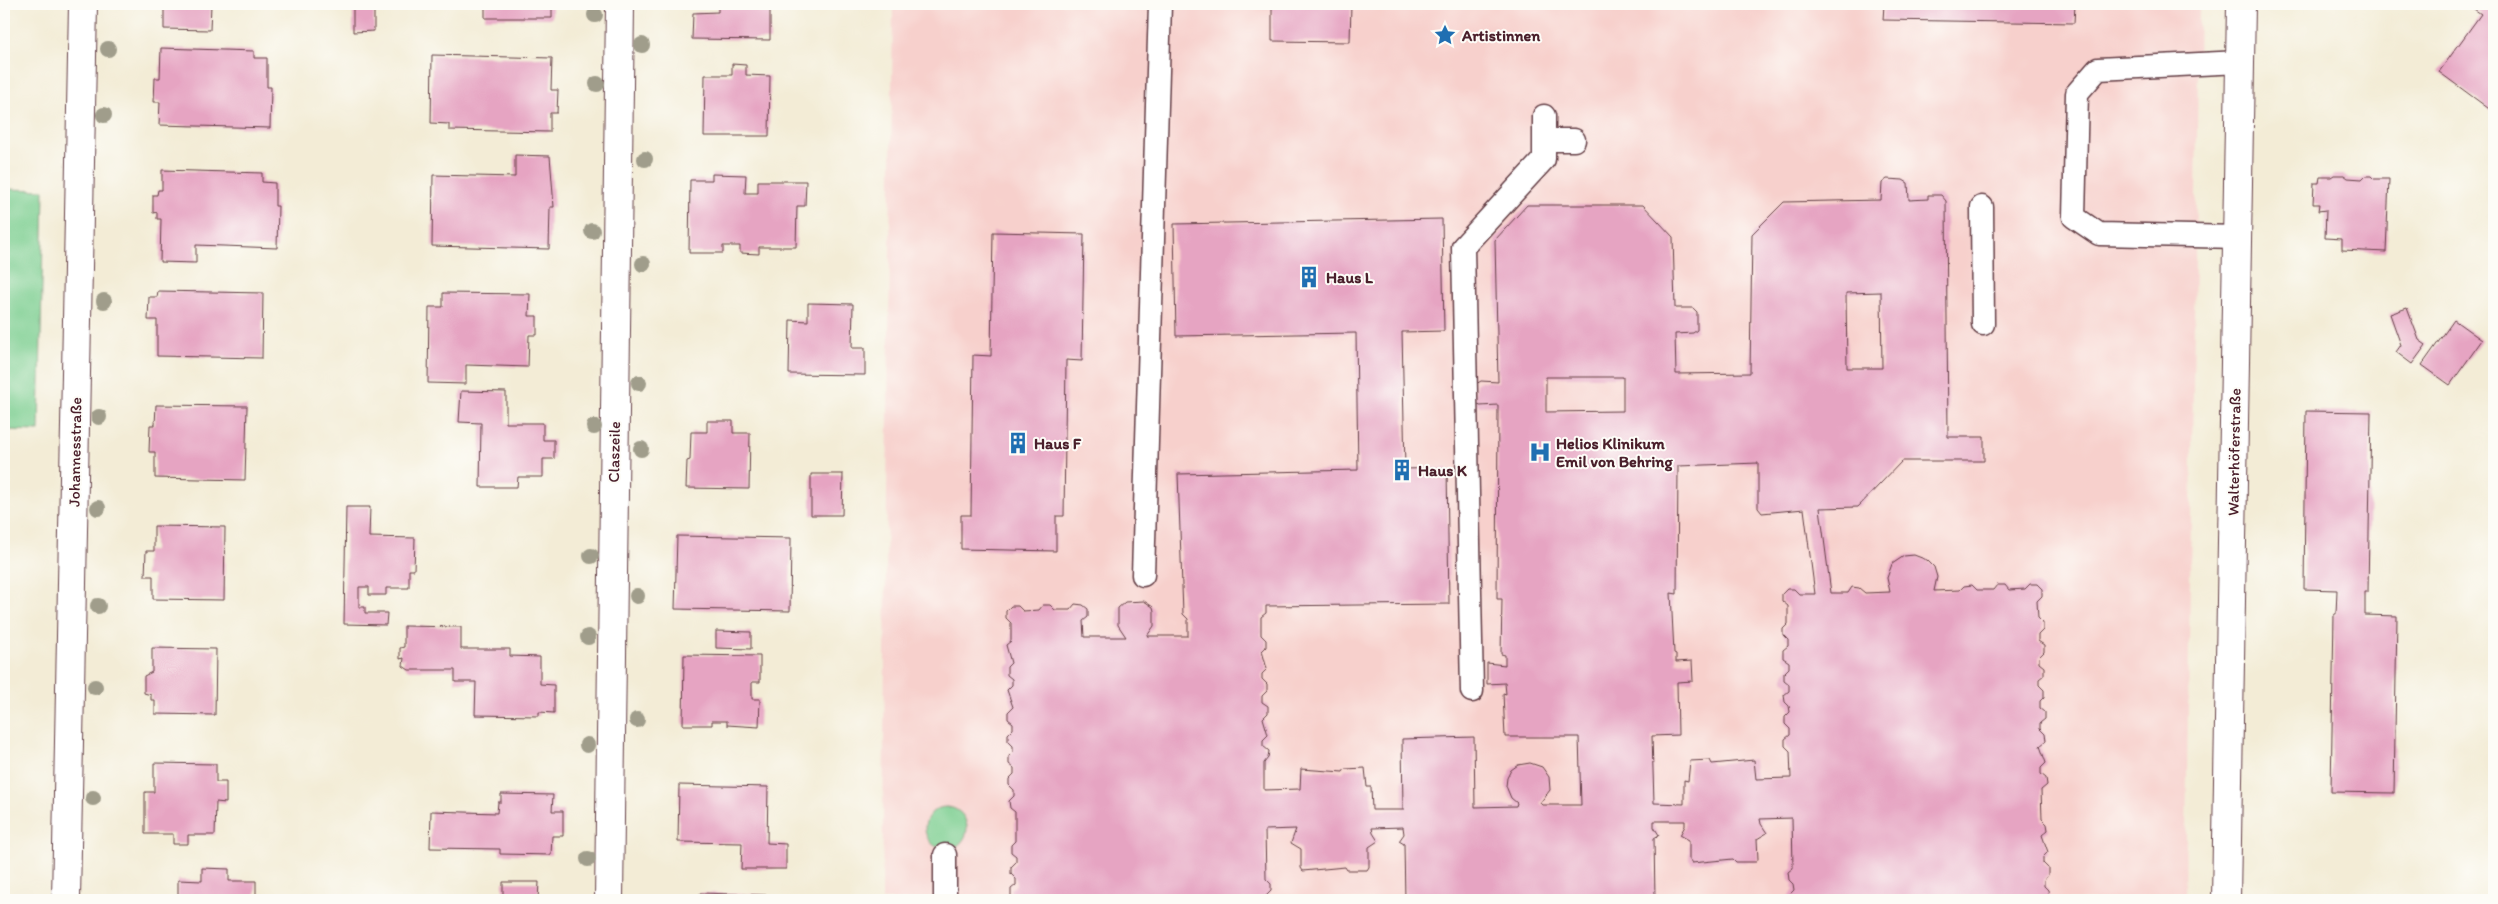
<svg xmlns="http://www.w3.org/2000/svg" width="2498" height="904" font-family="Itim,sans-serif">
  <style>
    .built { fill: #f7d0cc }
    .green { fill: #7cce90; stroke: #63765e }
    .building { fill: #e6a4c2; fill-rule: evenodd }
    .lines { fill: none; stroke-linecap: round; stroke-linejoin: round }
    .service-casing { stroke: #633e45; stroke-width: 25 }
    .minor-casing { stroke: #633e45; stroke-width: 30 }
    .service { stroke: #fff; stroke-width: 22 }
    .minor { stroke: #fff; stroke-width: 28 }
    .tree { fill: #a09d8b }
    .labels { text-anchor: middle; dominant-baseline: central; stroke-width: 4; stroke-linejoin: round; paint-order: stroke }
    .poi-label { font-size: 16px; font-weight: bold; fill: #4a1f2b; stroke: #fdfcf7; text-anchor: start }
    .street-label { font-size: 16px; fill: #4a1f2b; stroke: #fdfcf7 }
  </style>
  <rect width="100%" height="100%" fill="#fdfcf7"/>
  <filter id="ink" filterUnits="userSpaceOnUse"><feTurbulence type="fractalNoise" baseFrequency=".02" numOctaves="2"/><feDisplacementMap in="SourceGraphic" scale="10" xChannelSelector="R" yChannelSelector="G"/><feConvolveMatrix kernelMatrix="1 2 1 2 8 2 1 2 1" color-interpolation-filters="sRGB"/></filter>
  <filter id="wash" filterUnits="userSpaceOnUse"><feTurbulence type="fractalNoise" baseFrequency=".0096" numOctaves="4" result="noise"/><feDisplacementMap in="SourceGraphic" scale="20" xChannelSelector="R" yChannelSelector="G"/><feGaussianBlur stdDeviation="1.12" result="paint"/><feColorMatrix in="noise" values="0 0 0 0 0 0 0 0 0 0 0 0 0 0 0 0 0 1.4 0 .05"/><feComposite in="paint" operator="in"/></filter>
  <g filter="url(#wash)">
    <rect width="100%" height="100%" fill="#f3ecd6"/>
    <!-- built -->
    <path class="built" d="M 893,4 L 2199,4 L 2185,900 L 882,900 Z"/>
    <!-- green -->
    <path class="green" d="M 4,189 L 44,190 L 39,431 L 4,430 Z
      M925 828a21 21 0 1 1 42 0a21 21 0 1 1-42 0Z"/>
    <g id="blocks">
      <!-- building -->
      <path class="building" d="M 164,4 L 211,4 L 210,30 L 164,29 Z
        M 353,4 L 379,4 L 379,8 L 374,7 L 374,31 L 353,32 Z
        M 485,4 L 552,4 L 552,18 L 485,18 Z
        M 693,4 L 770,4 L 770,40 L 692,39 L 693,13 L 718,12 L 718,7 L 693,6 Z
        M 1272,4 L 1351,4 L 1350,42 L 1272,41 Z
        M 1884,4 L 2075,4 L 2074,23 L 1883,20 Z
        M 2467,4 L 2494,4 L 2494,107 L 2492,111 L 2439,72 L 2481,14 Z
        M 161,48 L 254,51 L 254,58 L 267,58 L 267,87 L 271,87 L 270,128 L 159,125 L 160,102 L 154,102 L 155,78 L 160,78 Z
        M 432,55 L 552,58 L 551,90 L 558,90 L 557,113 L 550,113 L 550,132 L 449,130 L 449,124 L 431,123 Z
        M 732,64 L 746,65 L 746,75 L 770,76 L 769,136 L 704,136 L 705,75 L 732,75 Z
        M 515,155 L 550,156 L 554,207 L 550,207 L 549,249 L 432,246 L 433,175 L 515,177 Z
        M 162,170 L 262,173 L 262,182 L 275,183 L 275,206 L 278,206 L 277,248 L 196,245 L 196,263 L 160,262 L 161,219 L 157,219 L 157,212 L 153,213 L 153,195 L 157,195 L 158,190 L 162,190 Z
        M 712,174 L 746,175 L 745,193 L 758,193 L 758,181 L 806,181 L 805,206 L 797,206 L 796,247 L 759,247 L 759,254 L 740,253 L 740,246 L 723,246 L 723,253 L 689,253 L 690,180 L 712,180 Z
        M 2334,175 L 2344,175 L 2348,178 L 2362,179 L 2365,176 L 2371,176 L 2374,179 L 2389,179 L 2386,252 L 2342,250 L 2342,239 L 2325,238 L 2326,210 L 2318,211 L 2319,204 L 2313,204 L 2314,183 L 2319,183 L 2320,177 L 2331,177 Z
        M 1887,179 L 1903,180 L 1908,183 L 1909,200 L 1928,199 L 1928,195 L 1941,195 L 1946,201 L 1948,437 L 1984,437 L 1984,461 L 1902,461 L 1858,507 L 1820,508 L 1831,593 L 1848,593 L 1852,587 L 1859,588 L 1865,593 L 1890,592 L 1887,578 L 1892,564 L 1904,556 L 1914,555 L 1927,560 L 1934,567 L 1937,577 L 1934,591 L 1960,590 L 1964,586 L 1972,585 L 1977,590 L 1993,590 L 1997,585 L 2005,585 L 2009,590 L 2025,589 L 2030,584 L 2037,584 L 2042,589 L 2042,596 L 2037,601 L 2038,618 L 2043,623 L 2043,630 L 2038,635 L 2038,641 L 2044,645 L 2044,652 L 2039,657 L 2039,663 L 2044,667 L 2044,675 L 2039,679 L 2039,685 L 2044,690 L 2044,697 L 2040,701 L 2040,708 L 2045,712 L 2045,719 L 2040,723 L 2040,729 L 2045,734 L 2046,741 L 2040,746 L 2046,763 L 2041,768 L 2041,774 L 2046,778 L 2047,785 L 2041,790 L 2042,819 L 2047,824 L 2048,830 L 2042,835 L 2048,852 L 2043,857 L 2043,863 L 2048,868 L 2048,875 L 2044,880 L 2044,886 L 2048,890 L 2049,897 L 2045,900 L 1789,900 L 1789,895 L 1794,890 L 1793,884 L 1789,880 L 1788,872 L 1793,868 L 1792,818 L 1760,819 L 1761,824 L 1767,833 L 1757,839 L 1758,859 L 1756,862 L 1736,862 L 1733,859 L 1692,863 L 1689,859 L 1689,840 L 1680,835 L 1685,826 L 1685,821 L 1654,821 L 1654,827 L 1659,835 L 1654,838 L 1655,900 L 1405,900 L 1404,844 L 1399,841 L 1404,834 L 1403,827 L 1372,828 L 1373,833 L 1378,841 L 1369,847 L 1369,867 L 1367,870 L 1347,870 L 1345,867 L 1303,871 L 1301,868 L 1301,849 L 1291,843 L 1296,829 L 1265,830 L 1266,879 L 1271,884 L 1271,891 L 1266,896 L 1267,900 L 1016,900 L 1011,897 L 1011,889 L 1016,885 L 1016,879 L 1011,874 L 1011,867 L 1016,862 L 1016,856 L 1011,852 L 1011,845 L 1015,841 L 1015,812 L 1010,808 L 1009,801 L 1014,796 L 1014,790 L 1009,785 L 1009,779 L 1014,774 L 1014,768 L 1009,764 L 1009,756 L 1013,752 L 1013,746 L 1008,741 L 1008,734 L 1013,729 L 1013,723 L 1008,719 L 1008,712 L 1013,707 L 1007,690 L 1012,685 L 1012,679 L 1007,675 L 1007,667 L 1011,663 L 1006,645 L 1011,641 L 1011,623 L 1006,618 L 1006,611 L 1011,606 L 1018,606 L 1023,611 L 1039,610 L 1043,605 L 1050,605 L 1055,610 L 1070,610 L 1075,604 L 1083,605 L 1088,609 L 1088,617 L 1083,621 L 1084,637 L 1126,637 L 1118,625 L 1118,608 L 1125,602 L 1144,601 L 1153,607 L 1154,611 L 1154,626 L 1147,636 L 1188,636 L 1188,619 L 1183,614 L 1178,474 L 1358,470 L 1356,333 L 1176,336 L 1174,224 L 1442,219 L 1444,331 L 1402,332 L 1405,469 L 1447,468 L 1449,604 L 1266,606 L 1266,613 L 1261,617 L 1261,635 L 1266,640 L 1266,647 L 1262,651 L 1267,669 L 1262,674 L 1262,679 L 1267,684 L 1267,691 L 1262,696 L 1262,702 L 1268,706 L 1268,713 L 1263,718 L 1268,735 L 1263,740 L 1263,746 L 1269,751 L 1268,758 L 1264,763 L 1264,790 L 1300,789 L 1301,769 L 1343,772 L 1345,769 L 1365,768 L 1367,787 L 1371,787 L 1372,810 L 1403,810 L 1402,739 L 1474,737 L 1475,807 L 1516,806 L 1517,803 L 1511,798 L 1506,786 L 1507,778 L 1511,770 L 1518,765 L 1530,763 L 1542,767 L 1549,777 L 1550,790 L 1540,803 L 1542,805 L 1581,805 L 1579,737 L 1505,737 L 1503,693 L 1506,694 L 1505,683 L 1487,684 L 1487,663 L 1505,665 L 1505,655 L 1501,654 L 1502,599 L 1497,599 L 1498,405 L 1480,406 L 1475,402 L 1476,384 L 1481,381 L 1498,382 L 1495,240 L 1527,205 L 1643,205 L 1673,237 L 1675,308 L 1693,308 L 1697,312 L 1697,330 L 1693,333 L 1675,334 L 1676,374 L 1750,373 L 1752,234 L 1784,202 L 1881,200 L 1882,183 ZM 1881,292 L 1882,368 L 1847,368 L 1846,293 ZM 1546,377 L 1623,377 L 1623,411 L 1546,412 ZM 1758,463 L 1758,508 L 1762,513 L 1804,509 L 1815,594 L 1799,594 L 1794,589 L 1787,589 L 1782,594 L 1782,601 L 1788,606 L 1788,624 L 1783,629 L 1783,635 L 1788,640 L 1788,646 L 1783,650 L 1783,658 L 1789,662 L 1789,668 L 1784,673 L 1784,680 L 1789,684 L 1789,691 L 1784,695 L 1785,702 L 1789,706 L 1790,712 L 1785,717 L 1785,724 L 1790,729 L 1790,735 L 1785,739 L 1785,746 L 1790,751 L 1791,778 L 1756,779 L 1754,760 L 1712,764 L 1710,760 L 1690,761 L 1688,781 L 1684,780 L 1684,804 L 1654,803 L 1652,736 L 1678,735 L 1677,682 L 1693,681 L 1692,661 L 1676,662 L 1676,654 L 1674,653 L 1671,593 L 1677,594 L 1678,466 Z
        M 993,232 L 1084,234 L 1082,361 L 1066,360 L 1064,516 L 1056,516 L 1056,551 L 961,549 L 961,515 L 971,515 L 973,355 L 991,356 Z
        M 158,291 L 263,293 L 262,358 L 157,356 L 157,320 L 148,320 L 149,297 L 157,297 Z
        M 443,293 L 530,294 L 529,316 L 537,316 L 537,335 L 529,335 L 528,367 L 466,365 L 466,384 L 428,383 L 429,307 L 443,307 Z
        M 808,303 L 853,304 L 852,348 L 865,348 L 865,375 L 789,374 L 790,320 L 808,321 Z
        M 2407,308 L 2419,340 L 2426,345 L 2412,364 L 2396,352 L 2401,345 L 2390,314 Z
        M 2454,320 L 2482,340 L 2450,385 L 2422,365 Z
        M 461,391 L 506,392 L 506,423 L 543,423 L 543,440 L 554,440 L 554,459 L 543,459 L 543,477 L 518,477 L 517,487 L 480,487 L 481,423 L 459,422 Z
        M 156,405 L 247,406 L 245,480 L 155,478 L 155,452 L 149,452 L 150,425 L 155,425 Z
        M 2306,411 L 2371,412 L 2368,592 L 2365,592 L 2365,615 L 2397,616 L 2394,793 L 2331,792 L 2334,614 L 2336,614 L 2337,590 L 2304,589 Z
        M 707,421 L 733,421 L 733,433 L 750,433 L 749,489 L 686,488 L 687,461 L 690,460 L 691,432 L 707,432 Z
        M 811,474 L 843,474 L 842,515 L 811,515 Z
        M 346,507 L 370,507 L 369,537 L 415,538 L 414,570 L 409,570 L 409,588 L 386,588 L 386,595 L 369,595 L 369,587 L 359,587 L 359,607 L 365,607 L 365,613 L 387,613 L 386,625 L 344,624 Z
        M 154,526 L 225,527 L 224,600 L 153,599 L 153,576 L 145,576 L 146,551 L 154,551 Z
        M 677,536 L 791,538 L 790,611 L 675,609 Z
        M 404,626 L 461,627 L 461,649 L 510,649 L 510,656 L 540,657 L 540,684 L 554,685 L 554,713 L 539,712 L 539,716 L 475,715 L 476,682 L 455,682 L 455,670 L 409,670 L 403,666 L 404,658 L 400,659 L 400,648 L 404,647 Z
        M 716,631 L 751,632 L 751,649 L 716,648 Z
        M 152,648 L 216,649 L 215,715 L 155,714 L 155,700 L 151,700 L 151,695 L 144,693 L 144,676 L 152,672 Z
        M 684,655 L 760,656 L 760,682 L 752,682 L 752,699 L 760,699 L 759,727 L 727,725 L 727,721 L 712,721 L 712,725 L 683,725 Z
        M 154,763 L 216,764 L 216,782 L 226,782 L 226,803 L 216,802 L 215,835 L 188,835 L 188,844 L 173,844 L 173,834 L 145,834 L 145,792 L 154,792 Z
        M 679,785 L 768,787 L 767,843 L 786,844 L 786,869 L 741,869 L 742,843 L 678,842 Z
        M 501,794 L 553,795 L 552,811 L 563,811 L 563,836 L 552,836 L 551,855 L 500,854 L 500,849 L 430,848 L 431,811 L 497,813 L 498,802 L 501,802 Z
        M 202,868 L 229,869 L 229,881 L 256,881 L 256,900 L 178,900 L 178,880 L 202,881 Z
        M 503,882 L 539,882 L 538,900 L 503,900 Z
        M 700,893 L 766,895 L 766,900 L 700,900 Z"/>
    </g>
  </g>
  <g filter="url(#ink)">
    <use href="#blocks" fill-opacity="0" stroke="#633e45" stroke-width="1"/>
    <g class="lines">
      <!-- service casing -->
      <g class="service-casing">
        <path id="service" d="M 1544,140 L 1574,140
          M 1982,207 L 1983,324
          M 2238,237 L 2099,234 L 2074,217 L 2077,93 L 2098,69 L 2240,62
          M 1143,575 L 1160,4
          M 1472,691 L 1463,247 L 1544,159 L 1544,116
          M 945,900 L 945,855"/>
      </g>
      <!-- minor casing -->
      <g class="minor-casing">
        <path id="minor" d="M 66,900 L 83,4
          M 609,900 L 620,4
          M 2226,900 L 2241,4"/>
      </g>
      <!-- service -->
      <use href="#service" class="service"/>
      <!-- minor -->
      <use href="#minor" class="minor"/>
    </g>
    <!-- trees -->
    <g class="tree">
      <circle cx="595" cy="15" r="8"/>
      <circle cx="642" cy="45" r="8"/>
      <circle cx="108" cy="49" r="8"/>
      <circle cx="597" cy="84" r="8"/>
      <circle cx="104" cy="115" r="8"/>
      <circle cx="645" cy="159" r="8"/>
      <circle cx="592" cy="231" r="8"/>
      <circle cx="643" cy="264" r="8"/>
      <circle cx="104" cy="301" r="8"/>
      <circle cx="639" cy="383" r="8"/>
      <circle cx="99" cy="417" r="8"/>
      <circle cx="594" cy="427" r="8"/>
      <circle cx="641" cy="449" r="8"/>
      <circle cx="98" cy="508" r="8"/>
      <circle cx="591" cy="556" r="8"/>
      <circle cx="637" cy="596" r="8"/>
      <circle cx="98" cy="606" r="8"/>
      <circle cx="588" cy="637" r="8"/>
      <circle cx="95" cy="687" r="8"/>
      <circle cx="637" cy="720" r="8"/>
      <circle cx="587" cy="745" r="8"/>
      <circle cx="93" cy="798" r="8"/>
      <circle cx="588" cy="859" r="8"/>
    </g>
  </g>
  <!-- icons -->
  <defs>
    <g id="sight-bare" transform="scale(1.725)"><path d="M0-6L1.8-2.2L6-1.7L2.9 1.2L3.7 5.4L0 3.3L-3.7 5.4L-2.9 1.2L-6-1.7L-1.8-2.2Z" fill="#1f6fb2" stroke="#fdfcf7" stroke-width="2.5" paint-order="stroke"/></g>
    <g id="building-bare" transform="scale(1.725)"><path d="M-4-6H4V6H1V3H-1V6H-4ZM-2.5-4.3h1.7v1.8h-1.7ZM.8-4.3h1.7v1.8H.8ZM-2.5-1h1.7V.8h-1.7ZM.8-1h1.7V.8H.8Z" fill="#1f6fb2" stroke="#fdfcf7" stroke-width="2.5" paint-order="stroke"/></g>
    <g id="hospital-bare" transform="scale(1.725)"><path d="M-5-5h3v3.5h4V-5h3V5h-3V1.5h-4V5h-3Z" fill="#1f6fb2" stroke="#fdfcf7" stroke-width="2.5" paint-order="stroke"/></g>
  </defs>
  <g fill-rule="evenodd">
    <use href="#sight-bare" x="1445" y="35"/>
    <use href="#building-bare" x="1309" y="277"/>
    <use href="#building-bare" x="1018" y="443"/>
    <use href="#hospital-bare" x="1540" y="452"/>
    <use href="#building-bare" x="1402" y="470"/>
  </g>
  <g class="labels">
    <!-- poi labels -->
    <g class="poi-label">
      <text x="1462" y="35">Artistinnen</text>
      <text x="1326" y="277">Haus L</text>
      <text x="1034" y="443">Haus F</text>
      <text x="1556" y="443">Helios Klinikum<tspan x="1556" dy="18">Emil von Behring</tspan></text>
      <text x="1418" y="470">Haus K</text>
    </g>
    <!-- street labels -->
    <g class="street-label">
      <text transform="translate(75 452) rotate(-89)">Johannesstraße</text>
      <text transform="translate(614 452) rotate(-89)">Claszeile</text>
      <text transform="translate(2234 452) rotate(-89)">Walterhöferstraße</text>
    </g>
  </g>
  <!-- margin -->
  <rect width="2498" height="904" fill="none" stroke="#fdfcf7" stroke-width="20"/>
</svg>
